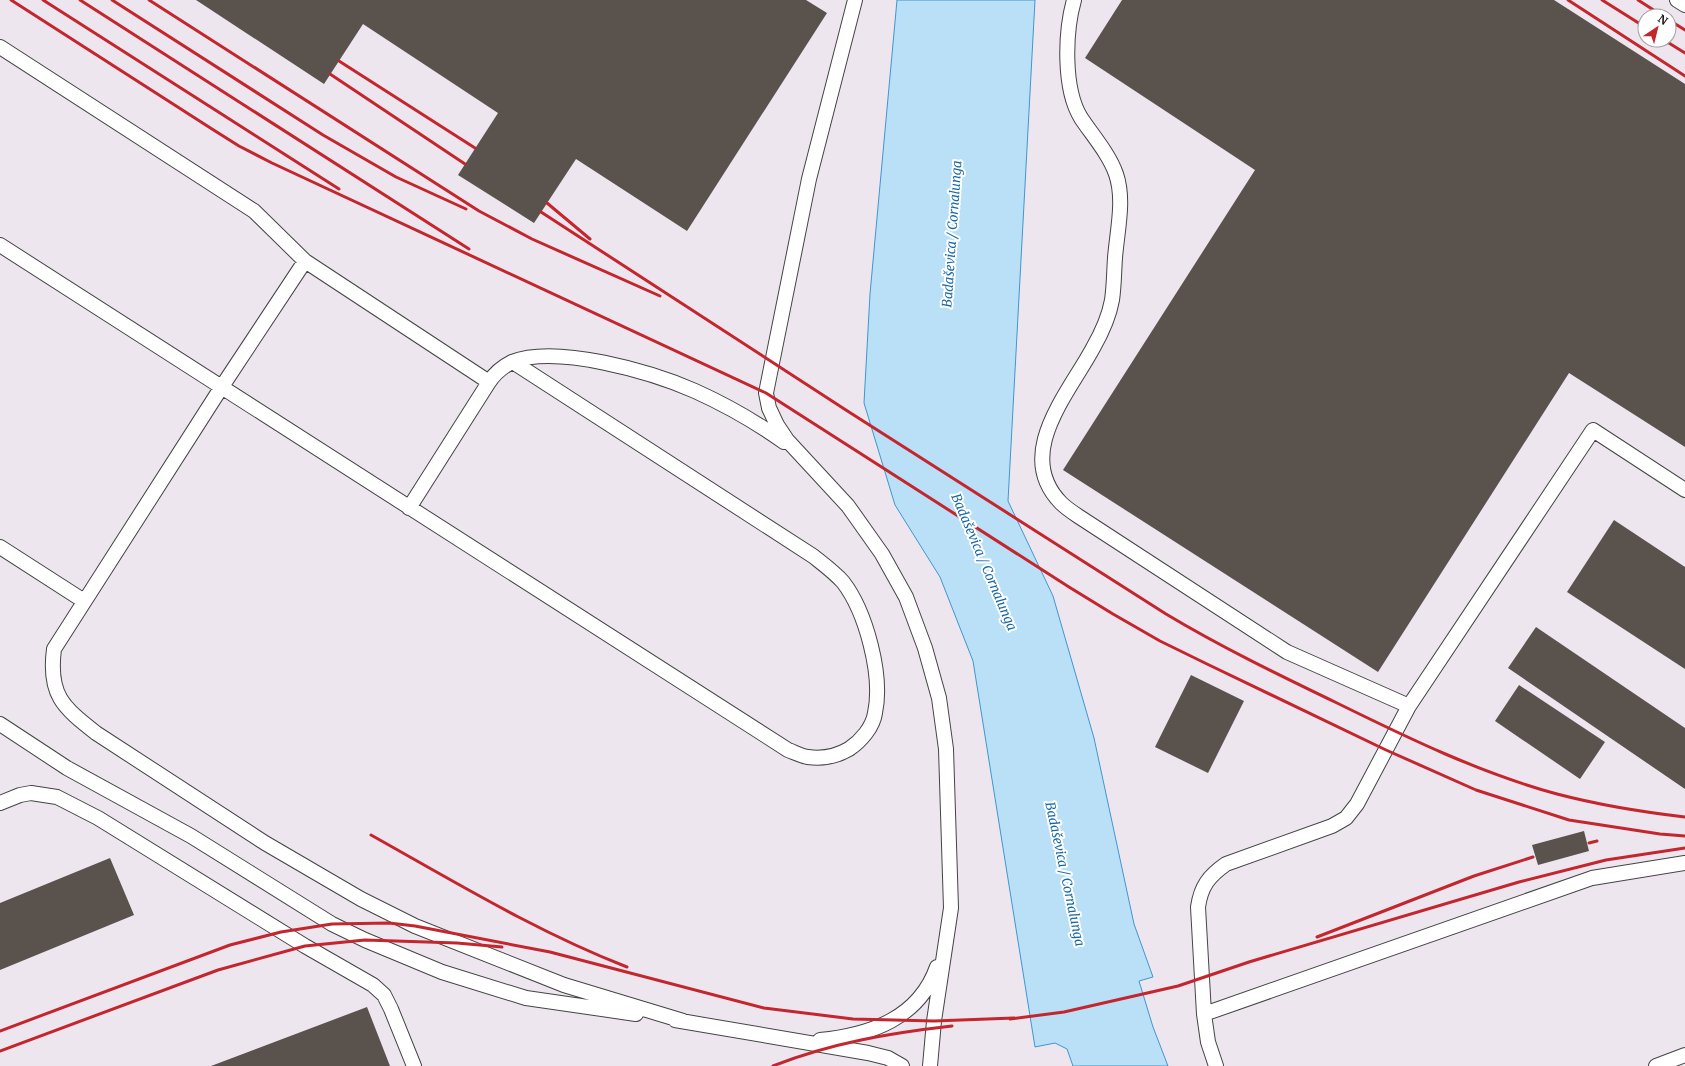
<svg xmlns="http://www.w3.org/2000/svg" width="1685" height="1066" font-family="Merriweather,serif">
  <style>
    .industrial { fill: #eee6ef; fill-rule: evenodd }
    .water { fill: #b9e0f7; stroke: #3f96cf }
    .building { fill: #5a524d }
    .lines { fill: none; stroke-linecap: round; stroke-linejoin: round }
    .service-casing { stroke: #444; stroke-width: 16 }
    .service { stroke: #fff; stroke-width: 14 }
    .rail { stroke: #c4262e; stroke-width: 3 }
    .labels { text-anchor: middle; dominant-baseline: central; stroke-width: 4; stroke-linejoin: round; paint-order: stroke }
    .water-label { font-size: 13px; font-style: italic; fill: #1768a6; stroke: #fff }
  </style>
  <rect width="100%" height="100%" fill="#fffdf5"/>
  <!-- industrial -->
  <path class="industrial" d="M 0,0 L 1685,0 L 1685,1066 L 0,1066 ZM 1645,16 L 1669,16 L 1669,40 L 1645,40 Z"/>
  <!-- water -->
  <path class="water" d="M 897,0 L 1035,0 L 1008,501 L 1053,596 L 1094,738 L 1134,924 L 1153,977 L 1139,981 L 1153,1027 L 1168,1066 L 1073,1066 L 1067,1049 L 1055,1043 L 1035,1047 L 973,661 L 940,577 L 895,505 L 864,403 L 870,294 Z"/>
  <!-- building -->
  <path class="building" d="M 196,0 L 806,0 L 827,13 L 687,231 L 576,159 L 534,223 L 458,175 L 498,113 L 363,24 L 324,84 Z
    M 1122,0 L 1554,0 L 1685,84 L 1685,447 L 1569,373 L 1378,672 L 1063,470 L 1255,170 L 1085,58 Z
    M 1614,520 L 1685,567 L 1685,669 L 1567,592 Z
    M 1536,627 L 1685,728 L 1685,789 L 1508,668 Z
    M 1191,675 L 1244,701 L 1208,773 L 1155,747 Z
    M 1519,685 L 1605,742 L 1580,779 L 1495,721 Z
    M 1584,831 L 1589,851 L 1538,865 L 1532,845 Z
    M 110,858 L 134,915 L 0,970 L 0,903 Z
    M 367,1007 L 390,1066 L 211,1066 Z"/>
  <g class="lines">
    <!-- service casing -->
    <g class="service-casing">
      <path id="service" d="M 855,0 L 809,179 L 766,393 L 769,408 L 777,425 L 787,440 L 848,506 L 882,554 L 906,597 L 925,648 L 939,698 L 946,749 L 951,908 L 934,1021 L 930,1066
        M 1074,0 C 1065,32 1063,89 1081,118 C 1093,136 1109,154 1116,174 C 1125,200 1117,231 1115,258 C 1114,272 1114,287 1112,300 C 1109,317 1101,334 1093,348 C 1069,393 1013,454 1061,503 C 1066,508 1072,512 1078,516 L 1287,652 L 1409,706 L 1593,430 L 1685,490
        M 1677,0 L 1685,5
        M 0,47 L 254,211 L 305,261 L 489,382 C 495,373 502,367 512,362 C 556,344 652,372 695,391 C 726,405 756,422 784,442
        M 0,245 L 788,750 C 794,752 801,756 808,757 C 822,759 837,756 849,749 C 861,741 873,727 875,713 C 883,675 866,612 843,582 C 834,572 823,564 813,556 L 513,362
        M 305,261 L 221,388 L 54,649 C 48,695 63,707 96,733 L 265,843 L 361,899 L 415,926 L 564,985 L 683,1021
        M 409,508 L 489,382
        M 0,547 L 84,601
        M 0,724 L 67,768 L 191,836 L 332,924 L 365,940 L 442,972 L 526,998 L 636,1014
        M 0,803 L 20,795 L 31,793 L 57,797 L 98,818 L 305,946 L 373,985 L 384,995 L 391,1009 L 414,1066
        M 1204,1014 L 1198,907 C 1201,886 1209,876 1226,864 L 1332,826 L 1346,818 L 1357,804 L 1409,706
        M 675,1020 L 868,1053 L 888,1058 L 902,1066
        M 820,1040 C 871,1035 919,1018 937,967
        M 1216,1066 L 1208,1042 L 1204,1014 L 1592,878 L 1685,863
        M 1656,1066 L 1685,1055"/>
    </g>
    <!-- service -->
    <use href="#service" class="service"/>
    <!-- rail -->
    <path class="rail" d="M 11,0 L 212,129 L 239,146 L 272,163 L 766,393 L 1069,587 L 1113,614 L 1160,641 L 1207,664 L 1386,750 L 1476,790 L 1569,820 L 1660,834 L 1685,836
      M 43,0 L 339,189
      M 80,0 L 469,249
      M 112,0 L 323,135 L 396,177 L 466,209
      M 149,0 L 479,211 L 532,239 L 660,296
      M 1568,0 L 1685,76
      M 1602,0 L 1645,27
      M 1638,0 L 1663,16
      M 1669,20 L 1685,30
      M 1664,40 L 1685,53
      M 339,61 L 475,148
      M 330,74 L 465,164
      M 547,203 L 590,239
      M 541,212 L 849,412 L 1166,614 C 1221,647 1279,675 1337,703 C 1408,738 1480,773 1557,794 C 1599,805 1642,812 1685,817
      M 371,835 C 455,882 537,932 627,967
      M 1589,843 L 1597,841
      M 1317,937 L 1474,876 L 1533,857
      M 1010,1019 L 1064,1012 L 1178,986 L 1249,962 L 1519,882 L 1606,860 L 1685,848
      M 0,1031 L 230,945 L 281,932 L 332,924 L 389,923 L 415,926 L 550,952 L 764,1008 L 853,1019 L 934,1021 L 1014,1018
      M 0,1051 L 218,970 L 305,946 L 365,940 L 457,943 L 502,947
      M 773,1066 C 831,1043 890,1033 952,1026"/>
  </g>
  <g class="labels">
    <!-- water labels -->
    <g class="water-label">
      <text transform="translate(952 234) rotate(-86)">Badaševica / Cornalunga</text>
      <text transform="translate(984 562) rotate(67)">Badaševica / Cornalunga</text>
      <text transform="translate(1065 874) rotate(78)">Badaševica / Cornalunga</text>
    </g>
  </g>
  <!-- north arrow -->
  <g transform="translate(1657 28) rotate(35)"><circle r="19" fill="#ffffff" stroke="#a0a0a0"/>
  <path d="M0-3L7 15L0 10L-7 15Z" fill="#c4262e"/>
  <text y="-6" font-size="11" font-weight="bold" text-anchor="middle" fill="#111111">N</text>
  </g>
</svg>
